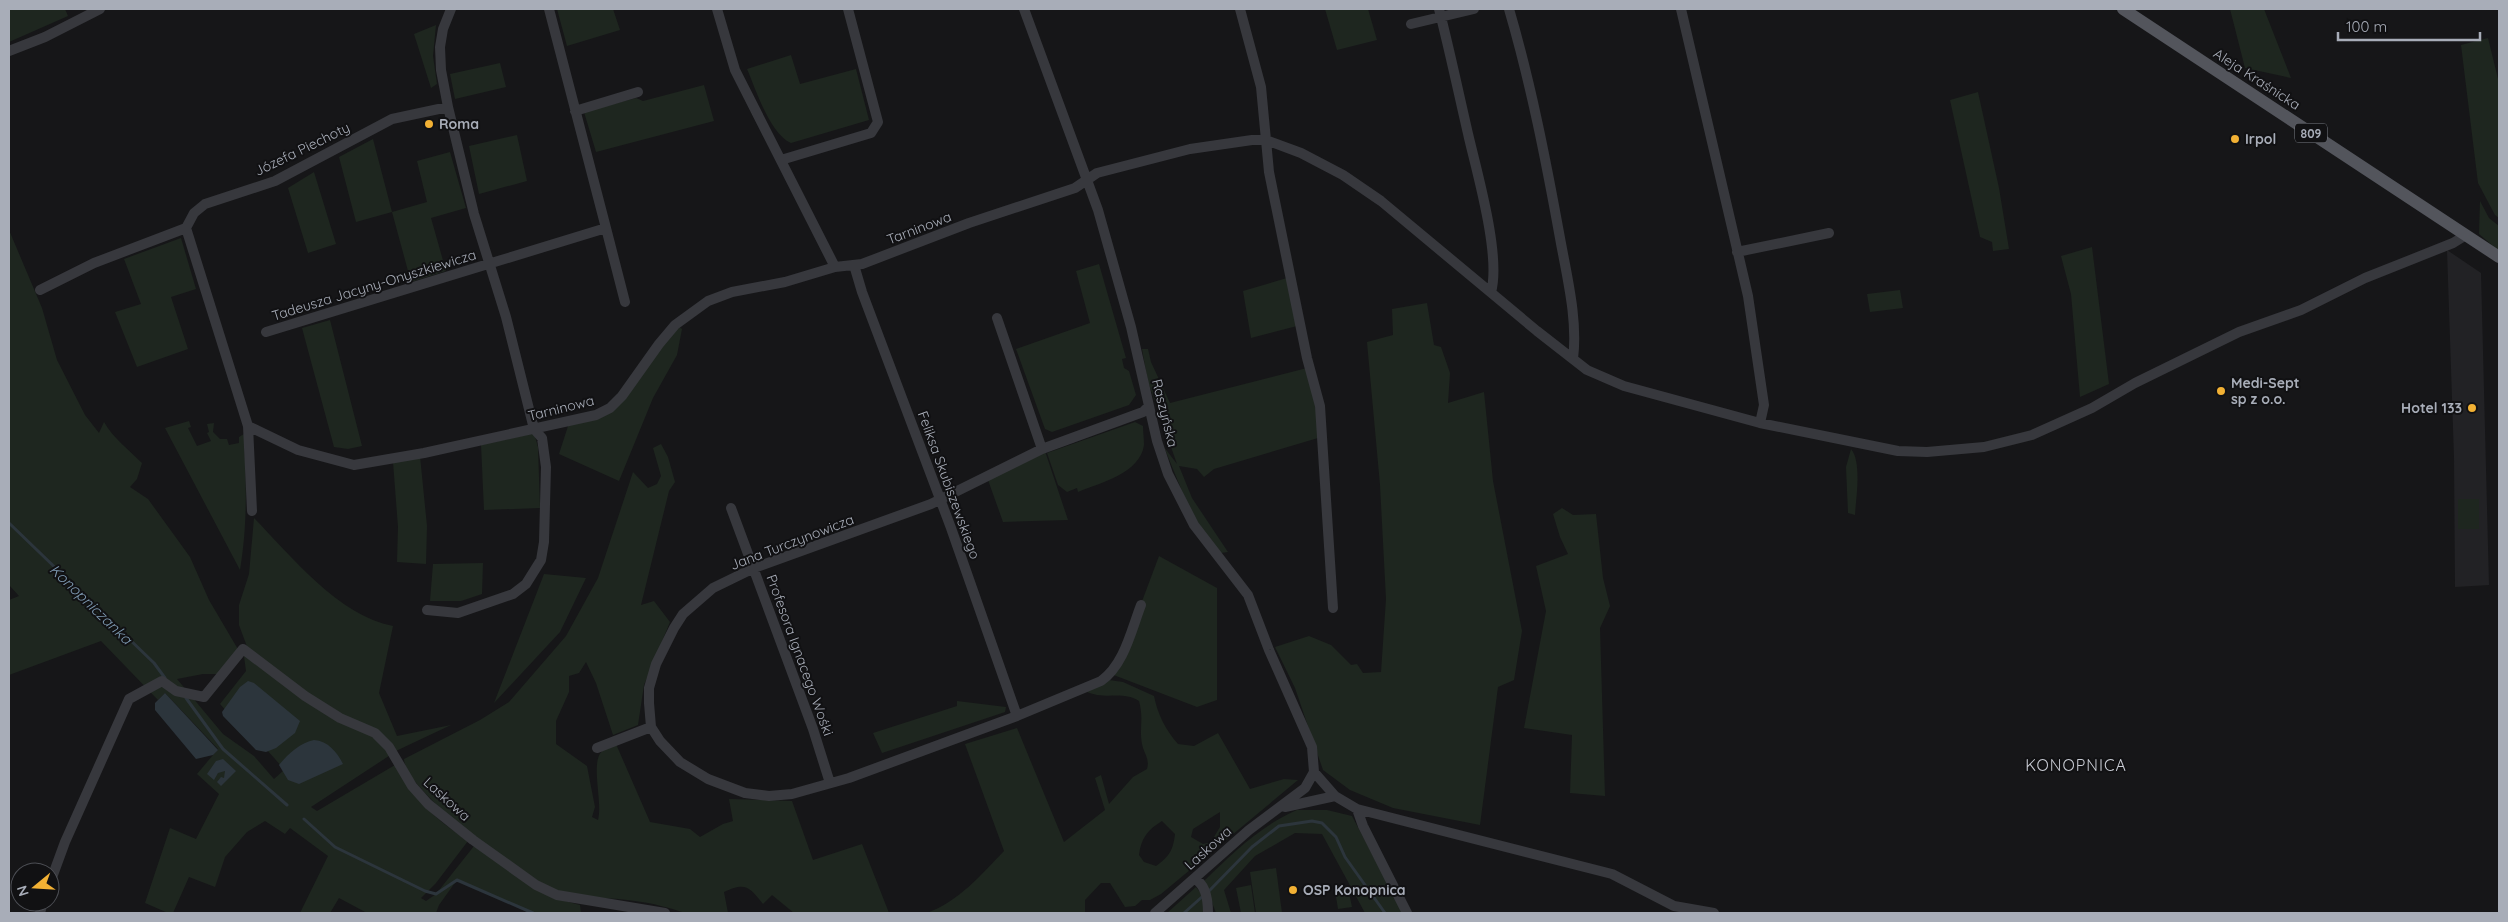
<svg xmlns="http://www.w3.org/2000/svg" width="2508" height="922" font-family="Quicksand,sans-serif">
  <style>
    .built { fill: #222225 }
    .green { fill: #1e261f; fill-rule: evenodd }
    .water { fill: #2c353c }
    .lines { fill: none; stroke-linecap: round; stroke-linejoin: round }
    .stream { stroke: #2c353c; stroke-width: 3 }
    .minor { stroke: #37383d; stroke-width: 10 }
    .major { stroke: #53555c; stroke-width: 12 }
    .poi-dot { fill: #f2b134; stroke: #111113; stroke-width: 2 }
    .labels { text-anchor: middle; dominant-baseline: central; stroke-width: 4; stroke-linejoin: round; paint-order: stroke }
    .shield { fill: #111113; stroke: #7b7e86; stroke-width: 1 }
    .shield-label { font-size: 12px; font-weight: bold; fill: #a8adb8 }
    .street-label { font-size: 14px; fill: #a8adb8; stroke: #111113 }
    .poi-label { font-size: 14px; font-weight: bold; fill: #a8adb8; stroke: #111113; text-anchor: start }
    .water-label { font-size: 15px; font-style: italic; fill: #7f9bb3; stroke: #111113 }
    .quarter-label { font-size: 16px; letter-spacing: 1px; fill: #c9ccd4; stroke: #111113 }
  </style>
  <rect width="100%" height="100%" fill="#161618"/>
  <!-- built -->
  <path class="built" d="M 2447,250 L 2481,273 L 2489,585 L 2455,587 L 2454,457 Z"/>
  <!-- green -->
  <path class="green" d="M 9,9 L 65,9 L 68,16 L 9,42 Z
    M 557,9 L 613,9 L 620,30 L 567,46 Z
    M 1325,9 L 1368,9 L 1377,40 L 1337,50 Z
    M 2230,9 L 2264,9 L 2291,78 L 2245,68 Z
    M 436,25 L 433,56 L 437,84 L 431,88 L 414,34 Z
    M 2488,38 L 2499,83 L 2499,218 L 2495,215 L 2478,183 L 2461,45 Z
    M 791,55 L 800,84 L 856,69 L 869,120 L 791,143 C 770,134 756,90 747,69 Z
    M 500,63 L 506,87 L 455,99 L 450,74 Z
    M 704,85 L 714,121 L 596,152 L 584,112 L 636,98 L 643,101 Z
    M 1978,92 L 1999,188 L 2009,249 L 1993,251 L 1992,242 L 1980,237 L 1950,100 Z
    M 517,135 L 527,181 L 479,194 L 469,146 Z
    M 373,139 L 392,212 L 427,202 L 417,161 L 450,152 L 466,208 L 431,218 L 446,271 L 411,282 L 392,212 L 356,222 L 339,157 Z
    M 314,172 L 336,244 L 308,253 L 288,188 Z
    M 2480,201 L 2489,218 L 2499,226 L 2499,251 L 2479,234 Z
    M 9,230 L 42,308 L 57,360 L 85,415 L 99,433 L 104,422 C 113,438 128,449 142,463 L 137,479 L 130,487 L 148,499 L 190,557 L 209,600 L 239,651 L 218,674 L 203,674 L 177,679 L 223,734 L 254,756 L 274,779 L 284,770 C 265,744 240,728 220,704 L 246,671 L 243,649 L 249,652 L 239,625 L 239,605 L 249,574 L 254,518 C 291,556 339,616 393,626 L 379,693 L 397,736 L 451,725 L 398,750 L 311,807 L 317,811 L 395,765 C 417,803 432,816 468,841 L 436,883 L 421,898 L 426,901 L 436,894 L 474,846 C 513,871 533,894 580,905 L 581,913 L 533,913 L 457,880 L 439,905 L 436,913 L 367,913 L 339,898 L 330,913 L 300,913 L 328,856 L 290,828 L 285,834 L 265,821 L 247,832 L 225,857 L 215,887 L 189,877 L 173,913 L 168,913 L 145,903 L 170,828 L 196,839 L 219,794 L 197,774 L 218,749 L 165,693 L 158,700 L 101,641 L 9,675 L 9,600 L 19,596 L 9,585 Z
    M 181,238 L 196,289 L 171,297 L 188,349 L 137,367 L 115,312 L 141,304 L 124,259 Z
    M 2092,247 L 2109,384 L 2080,397 L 2071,294 L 2061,256 Z
    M 1099,264 L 1126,358 L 1122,359 L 1124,368 L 1129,371 L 1136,395 L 1129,405 L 1052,432 L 1045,429 L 1016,349 L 1090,323 L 1076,271 Z
    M 1287,278 L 1297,326 L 1251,338 L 1243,291 Z
    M 1900,290 L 1903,308 L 1870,312 L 1867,294 Z
    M 1427,303 L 1434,345 L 1441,347 L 1450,373 L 1448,403 L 1484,392 L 1493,481 L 1522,631 L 1514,680 L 1498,687 L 1480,825 L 1393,808 L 1350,790 L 1323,770 L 1295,688 L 1275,647 L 1309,636 L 1331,645 L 1351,665 L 1357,664 L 1363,673 L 1381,672 L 1386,599 L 1380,485 L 1367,342 L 1393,335 L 1392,309 Z
    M 330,320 L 362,446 L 348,449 L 334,447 L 302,328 Z
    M 678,326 L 682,329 L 677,355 L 653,398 L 619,481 L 559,454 L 569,423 L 597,417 Z
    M 1142,349 L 1148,349 L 1151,362 L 1170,403 L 1307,368 L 1315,395 L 1318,438 L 1214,469 L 1204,477 L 1197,469 L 1179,466 L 1192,498 L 1228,552 L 1221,553 L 1193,518 L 1164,447 L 1177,464 L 1148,382 Z
    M 189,421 L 191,427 L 188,428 L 197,446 L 211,441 L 207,433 L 209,432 L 207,424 L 214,423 L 213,432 L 220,439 L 227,439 L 229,445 L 239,443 L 239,437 L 244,434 C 246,484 248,521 240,570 L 165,428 Z
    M 1135,422 L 1143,426 C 1143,432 1144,439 1144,445 C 1140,474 1099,483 1078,492 L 1077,488 L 1067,492 L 1058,485 L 1047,453 Z
    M 534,433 L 538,447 L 540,508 L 484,510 L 481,445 Z
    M 661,444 L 668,457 L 675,482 L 669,491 L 641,605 L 654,601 L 670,622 L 644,685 L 638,725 L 613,735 L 596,683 L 586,662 L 579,673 L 569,676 L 569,692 L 556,721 L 556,744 L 587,766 L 595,807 L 592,817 L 598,820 C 603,801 590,763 602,751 C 605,748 612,746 616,744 L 650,822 L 690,829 L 700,837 L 723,824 L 733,821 L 729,799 L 792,801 L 813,860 L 862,844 L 889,913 L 794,913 L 772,895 L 763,904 C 749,886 745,882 724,892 L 728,913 C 715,913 699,916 686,913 C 669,908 653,903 635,901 C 610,897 580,899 556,890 C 525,878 405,792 404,759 L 480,720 L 509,702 L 566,636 L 598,578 L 633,472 L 648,488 L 657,484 L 661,476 L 653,448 Z
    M 1851,449 C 1862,462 1856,498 1855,515 L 1848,513 L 1846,467 Z
    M 1045,451 L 1068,520 L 1003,522 L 988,480 Z
    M 420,456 L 427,526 L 426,564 L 397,562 L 398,527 L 393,462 Z
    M 2458,499 L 2479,499 L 2479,529 L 2458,529 Z
    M 1562,508 L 1573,515 L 1596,514 L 1603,578 L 1610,606 L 1600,628 L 1605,796 L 1570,793 L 1572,735 L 1524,728 L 1546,611 L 1536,566 L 1568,554 L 1560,537 L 1553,514 Z
    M 1159,556 L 1217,588 L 1217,700 L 1197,707 L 1111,674 L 1123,652 Z
    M 483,563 L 482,594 L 461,601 L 430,601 L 433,564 Z
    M 544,574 L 586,578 L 560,632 L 494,703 Z
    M 1109,680 L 1123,682 L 1154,696 C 1158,715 1165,729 1178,744 L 1194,746 L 1218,733 L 1250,789 L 1284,779 L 1298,780 L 1161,894 L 1150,900 L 1142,900 L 1135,906 L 1125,907 L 1110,883 L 1101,883 L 1085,900 L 1085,913 L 927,913 C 959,901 980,876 1004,851 L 965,744 L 1017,728 L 1064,842 L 1105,810 L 1095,778 L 1101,775 L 1109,804 L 1133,777 L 1147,769 C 1150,759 1144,754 1142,744 C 1139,728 1144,719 1139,701 C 1121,690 1106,701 1085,691 ZM 1220,812 L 1220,827 L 1211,842 L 1203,844 L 1191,837 L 1193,829 ZM 1162,821 L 1175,834 C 1173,850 1170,856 1156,866 L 1144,862 L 1139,855 C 1141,839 1147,830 1162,821 Z
    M 957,701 L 1006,707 L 1005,712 L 882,753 L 873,733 L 957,706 Z
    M 1297,810 L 1327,810 L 1352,816 L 1403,913 L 1365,913 L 1322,834 L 1295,833 L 1255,856 L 1224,890 L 1231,913 L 1216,913 L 1204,881 C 1233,853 1260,826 1297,810 Z
    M 1276,868 L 1282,913 L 1256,913 L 1250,872 Z
    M 1251,885 L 1255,913 L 1241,913 L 1236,888 Z
    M 1196,887 L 1203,896 L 1203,913 L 1167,913 Z
    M 1348,888 L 1352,907 L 1338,909 L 1335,890 Z"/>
  <!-- water -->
  <path class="water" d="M 248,681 L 254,683 L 300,721 L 295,733 L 276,748 L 266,752 L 256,750 L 223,716 L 222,712 L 240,687 Z
    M 165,693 L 218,750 L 213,755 L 196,759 L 155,710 L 155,703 Z
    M 314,740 C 328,741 337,752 343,764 L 299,784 L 288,780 L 279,765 C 287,755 301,742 314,740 Z
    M 223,759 L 236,771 L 221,786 L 217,782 L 221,777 L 224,778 L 225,771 L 218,773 L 214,780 L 207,774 L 216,761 Z"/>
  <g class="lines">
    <!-- stream -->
    <path class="stream" d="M 9,523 L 154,663 L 165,678
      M 186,698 L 223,749 L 287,805
      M 304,819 L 335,847 L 425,891 L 436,894 L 457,880 L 533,913
      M 1209,891 L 1252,847 L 1279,826 L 1312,821 L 1322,823 L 1336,837 L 1345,857 L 1385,913
      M 1184,913 L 1203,896"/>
    <!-- minor -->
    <path class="minor" d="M 717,9 L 735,70 L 835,267
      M 1024,9 L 1098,210 L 1131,327 L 1157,441 L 1168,474 L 1194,525 L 1248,595 L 1269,650 L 1312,747 L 1314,772 L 1305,788 L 1249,830 L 1155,913
      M 1240,9 L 1261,87 L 1269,172 L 1307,358 L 1320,406 L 1333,608
      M 1439,9 C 1450,52 1459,95 1469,138 C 1478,176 1501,257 1491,292
      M 1509,9 C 1531,84 1546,161 1560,238 C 1567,277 1578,320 1573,359
      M 1681,9 L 1748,296 L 1764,405 L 1760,423
      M 1411,24 L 1474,9
      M 9,51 L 45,37 L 100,9
      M 575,111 L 638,92
      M 781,160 L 871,133 L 878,122 L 848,9
      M 186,228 L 248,426 L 298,450 L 354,465 L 424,453 L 596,415 L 610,408 L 622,396 L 659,344 L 675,325 L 708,301 L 732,292 L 785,282 L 835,267 L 862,264 L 969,223 L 1075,188 L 1097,173 L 1190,149 L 1252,140 L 1266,140 L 1301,153 L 1343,175 L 1381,201 L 1537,331 L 1587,370 L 1624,386 L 1760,423 L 1898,451 L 1927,452 L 1984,447 L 2032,435 L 2092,408 L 2135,383 L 2239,332 L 2301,310 L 2365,278 L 2453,243 L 2466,235
      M 606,228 L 625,302
      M 1737,252 L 1829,233
      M 854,265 L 862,292 L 951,528 L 1017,716
      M 40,290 L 94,263 L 186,228 L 194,213 L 205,204 L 275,181 L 392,119 L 448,107
      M 997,318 L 1042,449
      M 266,332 L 606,228 L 549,9
      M 248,426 L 252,511
      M 731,508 L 813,729 L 830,783
      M 1141,605 C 1131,631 1124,665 1101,681 L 1017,716 L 849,778 L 792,794 L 769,796 L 745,793 L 708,779 L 680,762 L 660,741 L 651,727 L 649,703 L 649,688 L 656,664 L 674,628 L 683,614 L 713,588 L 754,568 L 931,504 L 1042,449 L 1143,412 L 1148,407
      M 427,610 L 458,613 L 513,594 L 526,584 L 541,560 L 544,542 L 546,467 L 542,438 L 534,429 L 506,317 L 474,214 L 448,107 L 441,70 L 440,47 L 443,29 L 451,9
      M 597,748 L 651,727
      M 1314,772 L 1335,796 L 1357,809 L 1612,874 L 1674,906 L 1714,913
      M 1285,807 L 1335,796
      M 1357,809 L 1363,826 L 1407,913
      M 1195,879 C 1206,885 1208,902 1208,913
      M 50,883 L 65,842 L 129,699 L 162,681 L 176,691 L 204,697 L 243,649 L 305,696 L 340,718 L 375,733 L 389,747 L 412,786 L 428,804 L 473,840 L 536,885 L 557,895 L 665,913
      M 40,913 L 43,902"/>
    <!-- major -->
    <path class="major" d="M 2123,9 L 2499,257"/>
  </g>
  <!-- markers -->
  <g class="poi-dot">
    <circle cx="429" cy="124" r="5"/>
    <circle cx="2235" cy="139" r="5"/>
    <circle cx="2221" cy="391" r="5"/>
    <circle cx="2472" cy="408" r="5"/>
    <circle cx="1293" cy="890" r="5"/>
  </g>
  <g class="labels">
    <!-- shield labels -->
    <rect class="shield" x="2295" y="123.5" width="32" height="19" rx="4"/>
    <g class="shield-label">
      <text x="2311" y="133">809</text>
    </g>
    <!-- street labels -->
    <g class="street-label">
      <text transform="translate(2257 79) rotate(33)">Aleja Kraśnicka</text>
      <text transform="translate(302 149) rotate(-26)">Józefa Piechoty</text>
      <text transform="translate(919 228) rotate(-21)">Tarninowa</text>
      <text transform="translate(374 285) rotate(-17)">Tadeusza Jacyny-Onyszkiewicza</text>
      <text transform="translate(561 408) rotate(-14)">Tarninowa</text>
      <text transform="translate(1165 413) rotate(76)">Raszyńska</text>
      <text transform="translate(949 485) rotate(70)">Feliksa Skubiszewskiego</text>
      <text transform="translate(792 542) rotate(-21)">Jana Turczynowicza</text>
      <text transform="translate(800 655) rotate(70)">Profesora Ignacego Wośki</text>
      <text transform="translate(447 799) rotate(42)">Laskowa</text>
      <text transform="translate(1208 848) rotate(-42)">Laskowa</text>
    </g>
    <!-- poi labels -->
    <g class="poi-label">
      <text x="439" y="124">Roma</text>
      <text x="2245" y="139">Irpol</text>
      <text x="2231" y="383">Medi-Sept<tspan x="2231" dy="16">sp z o.o.</tspan></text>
      <text x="2462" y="408" text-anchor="end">Hotel 133</text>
      <text x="1303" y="890">OSP Konopnica</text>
    </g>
    <!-- water labels -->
    <g class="water-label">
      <text transform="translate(91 604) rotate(44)">Konopniczanka</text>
    </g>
    <!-- quarter labels -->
    <g class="quarter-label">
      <text x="2076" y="765">KONOPNICA</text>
    </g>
  </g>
  <!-- border -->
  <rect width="2508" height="922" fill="none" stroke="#a8adb8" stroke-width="20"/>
  <!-- north arrow -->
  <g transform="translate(35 887) rotate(252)"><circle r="24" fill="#111113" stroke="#4d4f55"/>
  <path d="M0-4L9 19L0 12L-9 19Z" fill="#f2b134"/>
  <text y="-8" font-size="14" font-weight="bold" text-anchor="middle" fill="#a8adb8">N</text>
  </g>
  <!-- scale -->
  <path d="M2338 32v8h142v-8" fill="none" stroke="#a8adb8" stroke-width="2.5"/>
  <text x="2346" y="32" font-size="15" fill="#a8adb8" stroke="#111113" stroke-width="4" paint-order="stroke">100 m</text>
</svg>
